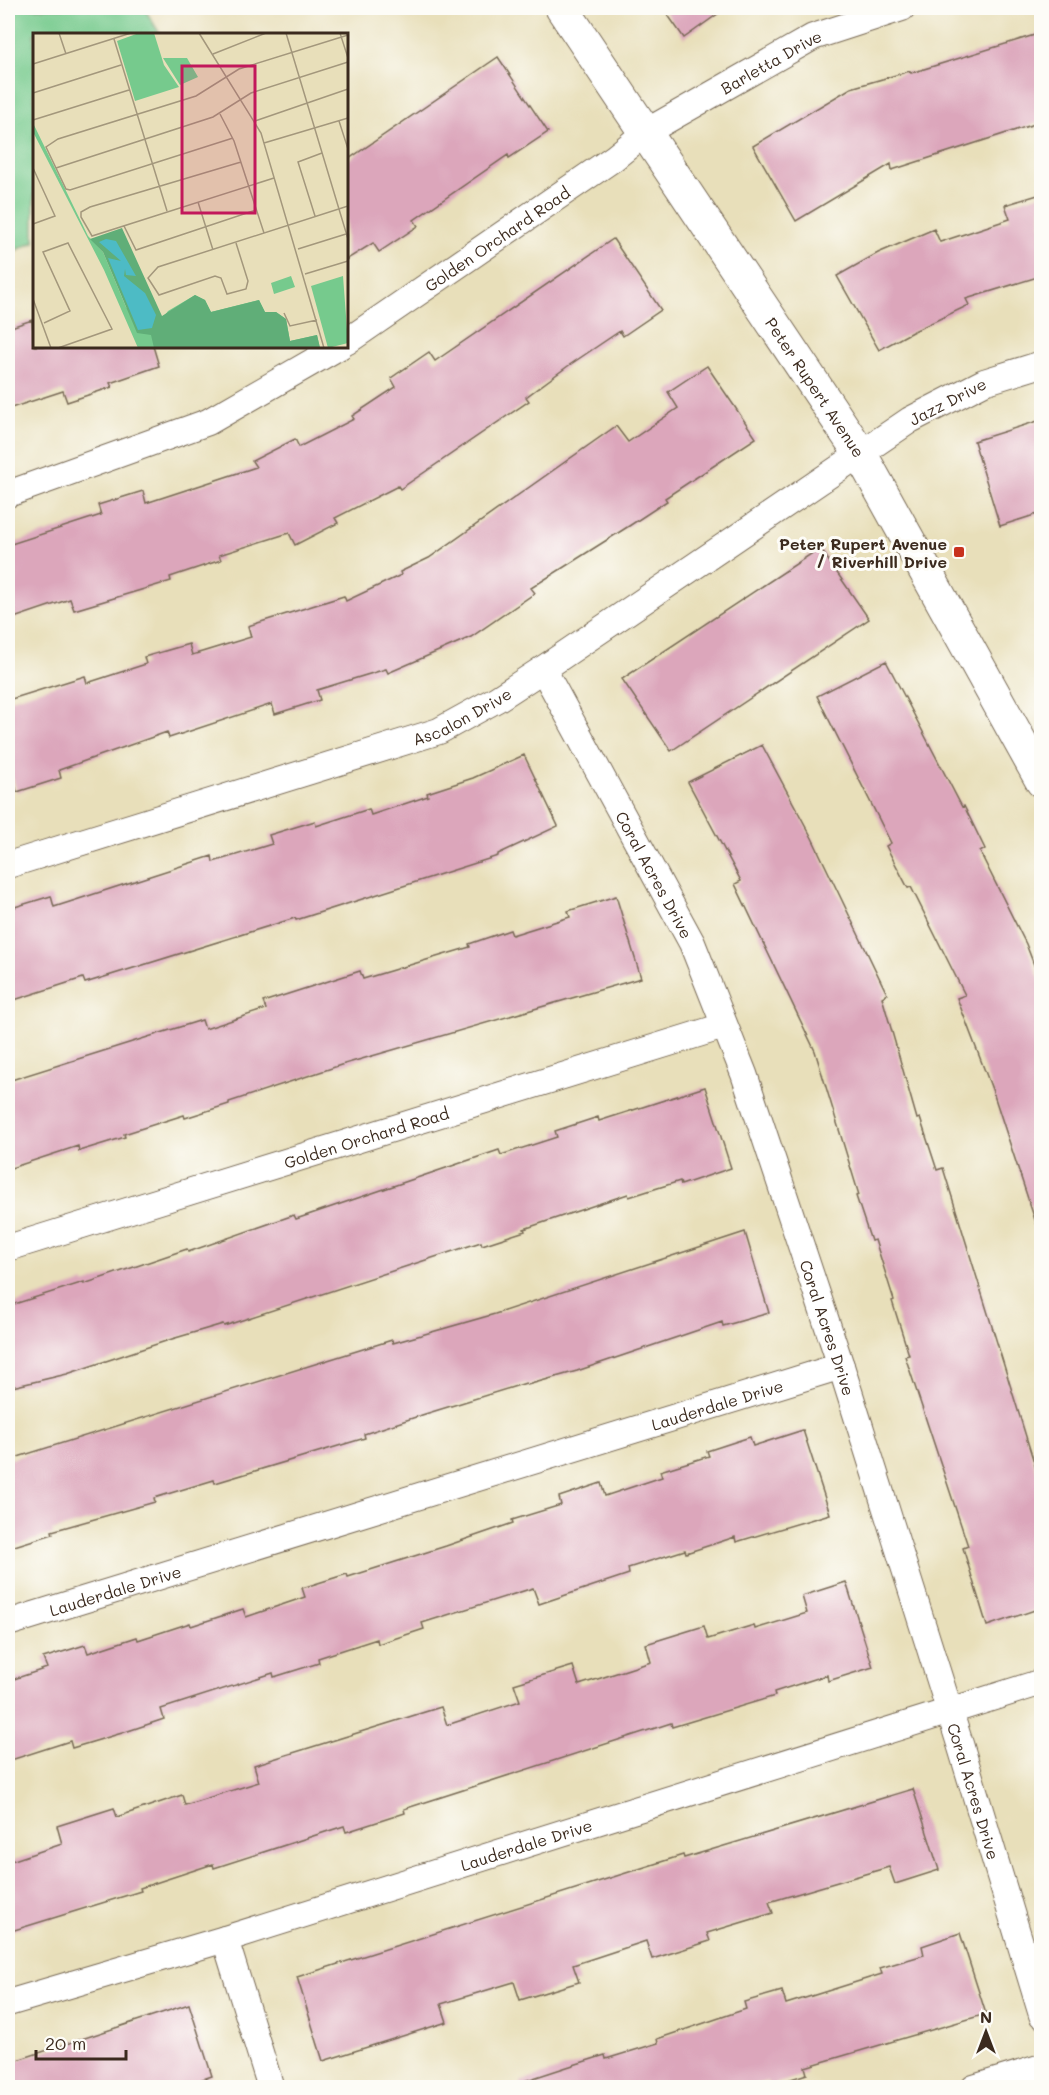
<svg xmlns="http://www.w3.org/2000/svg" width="1049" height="2095" font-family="Mali,sans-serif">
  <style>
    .green { fill: #76ca8d; stroke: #587a56; stroke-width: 1.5 }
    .building { fill: #dca6bb }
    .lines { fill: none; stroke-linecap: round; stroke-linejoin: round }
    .minor-casing { stroke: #786955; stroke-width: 28 }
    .tertiary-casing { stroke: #786955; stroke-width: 35 }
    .minor { stroke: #fff; stroke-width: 26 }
    .tertiary { stroke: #fff; stroke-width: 33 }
    .poi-dot { fill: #c8321e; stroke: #fdfcf7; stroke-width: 2 }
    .labels { text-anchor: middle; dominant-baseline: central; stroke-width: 6; stroke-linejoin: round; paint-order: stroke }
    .street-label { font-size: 16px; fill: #3b2a1e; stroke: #fdfcf7 }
    .poi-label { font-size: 16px; font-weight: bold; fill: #3b2a1e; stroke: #fdfcf7; text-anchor: end }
    .inset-road { fill: none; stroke: #a3977c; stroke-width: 1.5 }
    .view { fill: #c2185b; fill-opacity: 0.15; stroke: #c2185b; stroke-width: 3 }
    .inset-edge { fill: none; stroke: #3b2a1e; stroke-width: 3 }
  </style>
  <rect width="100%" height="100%" fill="#fdfcf7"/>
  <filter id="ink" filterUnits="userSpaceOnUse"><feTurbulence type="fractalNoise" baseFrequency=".0167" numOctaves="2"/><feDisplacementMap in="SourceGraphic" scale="12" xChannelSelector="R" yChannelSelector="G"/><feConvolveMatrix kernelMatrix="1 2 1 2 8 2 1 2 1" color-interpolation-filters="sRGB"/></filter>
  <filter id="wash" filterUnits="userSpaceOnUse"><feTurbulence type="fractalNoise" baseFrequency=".008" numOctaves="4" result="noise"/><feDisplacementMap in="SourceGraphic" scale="24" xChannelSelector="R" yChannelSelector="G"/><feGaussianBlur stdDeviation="1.35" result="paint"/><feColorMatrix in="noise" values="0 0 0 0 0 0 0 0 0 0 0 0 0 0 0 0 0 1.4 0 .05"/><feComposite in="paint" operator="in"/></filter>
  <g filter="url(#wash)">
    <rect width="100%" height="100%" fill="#e8dfba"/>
    <!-- green -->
    <path class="green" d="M 8,8 L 144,8 L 160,34 L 34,34 L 34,242 L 8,254 Z"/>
    <g id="blocks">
      <!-- building -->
      <path class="building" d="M 663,8 L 726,8 L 684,38 Z
        M 1041,33 L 1041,122 L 892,170 L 891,164 L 796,221 L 753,146 L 851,88 L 910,71 L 911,73 Z
        M 498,57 L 548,132 L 509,158 L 508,155 L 414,220 L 418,226 L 379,252 L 373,243 L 346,260 L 346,161 Z
        M 1041,194 L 1041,276 L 966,299 L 969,305 L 912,332 L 879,350 L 837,276 L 878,253 L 934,229 L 940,242 L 1010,219 L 1005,205 Z
        M 613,239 L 661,310 L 623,336 L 620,331 L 568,366 L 526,397 L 529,401 L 400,489 L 398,486 L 335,518 L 338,523 L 295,545 L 289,533 L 219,555 L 221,560 L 170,577 L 171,581 L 74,610 L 70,599 L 8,620 L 8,545 L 101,515 L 98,505 L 143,491 L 146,503 L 256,467 L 252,461 L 295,439 L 299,447 L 354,419 L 352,416 L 396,387 L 391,378 L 429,352 L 435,361 Z
        M 32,320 L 34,346 L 153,346 L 159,366 L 110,383 L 112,387 L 67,402 L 63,391 L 8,409 L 8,328 Z
        M 707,366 L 756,438 L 665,498 L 667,501 L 629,526 L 531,588 L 535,593 L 471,637 L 388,673 L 386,669 L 317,690 L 320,700 L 275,714 L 272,704 L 169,738 L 167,732 L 59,770 L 61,778 L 17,792 L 8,763 L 8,700 L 85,676 L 87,683 L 146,664 L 144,657 L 189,644 L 192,655 L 251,637 L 248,626 L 344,596 L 346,601 L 401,575 L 400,572 L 429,558 L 616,426 L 628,442 L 678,408 L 668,392 Z
        M 1041,420 L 1041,513 L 1000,526 L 974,441 Z
        M 820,548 L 869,619 L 671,751 L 622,679 Z
        M 886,661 L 962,807 L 964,806 L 985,849 L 980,852 L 1026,944 L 1041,983 L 1041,1222 L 1036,1223 L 993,1092 L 957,998 L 965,995 L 911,887 L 908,888 L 886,846 L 891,843 L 817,696 Z
        M 762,745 L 812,838 L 887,994 L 882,997 L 917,1119 L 920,1118 L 937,1170 L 943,1168 L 1041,1485 L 1041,1608 L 987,1626 L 963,1548 L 968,1546 L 905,1356 L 909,1355 L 892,1301 L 894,1300 L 875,1240 L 871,1241 L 856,1196 L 859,1195 L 815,1051 L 735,884 L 741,881 L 688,782 Z
        M 524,755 L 558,826 L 498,854 L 498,856 L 296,920 L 295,918 L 85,983 L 83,978 L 8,1002 L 8,909 L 51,896 L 54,907 L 212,856 L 213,862 L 272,844 L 269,835 L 315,821 L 316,826 L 369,809 L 371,815 L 428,796 L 427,793 L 473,778 Z
        M 616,896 L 641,978 L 341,1065 L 229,1102 L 229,1104 L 185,1118 L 184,1115 L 124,1134 L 125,1137 L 79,1151 L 78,1146 L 8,1169 L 8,1081 L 202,1020 L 205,1029 L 266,1009 L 263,1002 L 360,971 L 363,979 L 470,947 L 469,944 L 510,930 L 512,935 L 570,917 L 568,911 Z
        M 705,1087 L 731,1168 L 681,1185 L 680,1181 L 629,1197 L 628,1194 L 524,1229 L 525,1231 L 482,1245 L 481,1242 L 224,1326 L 223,1324 L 172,1339 L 67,1374 L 8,1388 L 8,1306 L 84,1282 L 84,1284 L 187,1249 L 188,1252 L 294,1215 L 296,1219 L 499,1150 L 501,1155 L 557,1137 L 555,1131 L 598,1117 L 599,1121 Z
        M 745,1232 L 769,1313 L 723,1326 L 722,1322 L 577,1371 L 527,1385 L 526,1383 L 425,1414 L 364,1434 L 365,1438 L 215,1483 L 214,1480 L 154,1498 L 155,1502 L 52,1531 L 53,1534 L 8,1548 L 8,1460 L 392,1340 L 393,1343 L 495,1314 Z
        M 803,1430 L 830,1514 L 736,1542 L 735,1537 L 686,1553 L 685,1550 L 628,1568 L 629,1574 L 539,1604 L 533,1588 L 422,1623 L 424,1629 L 378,1644 L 377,1639 L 318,1658 L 319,1663 L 274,1677 L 273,1673 L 161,1709 L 164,1719 L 122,1733 L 72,1748 L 70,1741 L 8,1761 L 8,1681 L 47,1668 L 43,1658 L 85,1645 L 88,1653 L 137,1637 L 138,1640 L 190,1623 L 191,1626 L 243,1609 L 246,1617 L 305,1597 L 302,1588 L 347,1574 L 348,1577 L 446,1546 L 513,1523 L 512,1520 L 561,1505 L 559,1497 L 601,1483 L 605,1496 L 662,1477 L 660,1471 L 709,1456 L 707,1451 L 750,1437 L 753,1446 Z
        M 846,1582 L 873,1667 L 828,1681 L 827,1675 L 774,1692 L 775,1696 L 672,1727 L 671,1723 L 404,1809 L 405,1813 L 346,1832 L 344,1826 L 214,1868 L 213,1864 L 140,1888 L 141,1891 L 8,1932 L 8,1862 L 62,1844 L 57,1826 L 114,1808 L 117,1817 L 182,1795 L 185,1805 L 259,1782 L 254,1765 L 441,1707 L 447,1725 L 520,1701 L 514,1684 L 573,1666 L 579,1685 L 651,1662 L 646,1644 L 704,1626 L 708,1639 L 754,1625 L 755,1629 L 807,1613 L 802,1596 Z
        M 913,1789 L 939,1870 L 895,1884 L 889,1867 L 769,1902 L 773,1913 L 707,1933 L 710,1941 L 652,1959 L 646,1941 L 573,1965 L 579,1982 L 520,2000 L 514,1982 L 441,2004 L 447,2022 L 323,2061 L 297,1977 L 683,1855 L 684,1858 Z
        M 960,1933 L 986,2014 L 805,2067 L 807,2074 L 769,2086 L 768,2081 L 744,2088 L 521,2088 L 521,2082 L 567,2067 L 605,2055 L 606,2059 L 658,2043 L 657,2039 L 746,2009 L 744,2002 L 782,1991 L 786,2004 L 882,1974 L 880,1968 L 924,1955 L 922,1946 Z
        M 189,2004 L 212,2076 L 176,2088 L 8,2088 L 8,2063 Z"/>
    </g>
  </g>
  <g filter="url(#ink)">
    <use href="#blocks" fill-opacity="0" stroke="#786955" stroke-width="1.5"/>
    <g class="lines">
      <!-- minor casing -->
      <g class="minor-casing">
        <g id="minor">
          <path id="s1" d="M 346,342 L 614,158 L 646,132 L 813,37 L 902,8"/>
          <path d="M 8,494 L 208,422 L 340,346"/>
          <path id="s2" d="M 543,669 L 692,943 L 744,1074 L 841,1366 L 960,1744 L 1042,2015"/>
          <path id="s3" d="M 8,865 L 439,731 L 497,699 L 543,669 L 910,420 L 984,382 L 1042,364"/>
          <path id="s4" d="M 8,1248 L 724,1026"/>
          <path id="s5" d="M 8,1623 L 841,1366"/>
          <path d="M 225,1939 L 271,2088"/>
          <path id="s6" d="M 8,2003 L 225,1939 L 1042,1682"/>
          <path d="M 974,2088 L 1042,2067"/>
        </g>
      </g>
      <!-- tertiary casing -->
      <g class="tertiary-casing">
        <g id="tertiary">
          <path id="s7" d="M 562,8 L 860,453 L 1042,781"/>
        </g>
      </g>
      <!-- minor -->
      <use href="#minor" class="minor"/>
      <!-- tertiary -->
      <use href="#tertiary" class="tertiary"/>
    </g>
  </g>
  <!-- markers -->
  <rect class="poi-dot" x="953" y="546" width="12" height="12" rx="3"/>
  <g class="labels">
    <!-- street labels -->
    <g class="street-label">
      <text stroke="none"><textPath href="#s1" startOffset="510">Barletta Drive</textPath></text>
      <text stroke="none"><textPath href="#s1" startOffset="183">Golden Orchard Road</textPath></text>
      <text stroke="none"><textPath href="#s7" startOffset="456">Peter Rupert Avenue</textPath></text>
      <text stroke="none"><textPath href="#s3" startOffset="1058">Jazz Drive</textPath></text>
      <text stroke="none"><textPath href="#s3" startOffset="478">Ascalon Drive</textPath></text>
      <text stroke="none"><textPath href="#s2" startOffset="234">Coral Acres Drive</textPath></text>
      <text stroke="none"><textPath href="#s4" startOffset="375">Golden Orchard Road</textPath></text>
      <text stroke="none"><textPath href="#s2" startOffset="720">Coral Acres Drive</textPath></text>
      <text stroke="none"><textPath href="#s5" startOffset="742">Lauderdale Drive</textPath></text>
      <text stroke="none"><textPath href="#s5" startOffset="112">Lauderdale Drive</textPath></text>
      <text stroke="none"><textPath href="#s2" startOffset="1206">Coral Acres Drive</textPath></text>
      <text stroke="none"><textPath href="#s6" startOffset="542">Lauderdale Drive</textPath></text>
    </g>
    <!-- poi labels -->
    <g class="poi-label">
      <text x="947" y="543">Peter Rupert Avenue<tspan x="947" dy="18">/ Riverhill Drive</tspan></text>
    </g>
  </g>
  <!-- overview -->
  <g transform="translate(33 33)">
    <rect width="315" height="315" fill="#e8dfba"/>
    <path d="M 106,0 L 121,0 L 131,32 L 146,54 L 102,68 L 84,8 ZM 130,25 L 154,25 L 165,44 L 147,52 ZM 0,90 L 55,203 L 70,219 L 93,274 L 118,301 L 135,278 L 162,262 L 172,267 L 178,279 L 226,267 L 232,279 L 243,279 L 253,286 L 257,308 L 284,302 L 287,315 L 105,315 L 71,237 L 0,99 ZM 258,243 L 262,254 L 241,261 L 238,250 ZM 310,243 L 315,310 L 295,315 L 278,253 Z" fill="#76ca8d"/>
    <path d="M 89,195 L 129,283 L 162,262 L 172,267 L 178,279 L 226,267 L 232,279 L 243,279 L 253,286 L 257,308 L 284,302 L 287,315 L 121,315 L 118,302 L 104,300 L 70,219 L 57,206 Z" fill="#60ae78"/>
    <path d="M 73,206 L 83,208 L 103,243 L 93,242 L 92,236 L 91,243 L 112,260 L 123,282 L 119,295 L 105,297 L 75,225 L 88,228 L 66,209 Z" fill="#4dbbc5"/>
    <path class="inset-road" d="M 26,0 L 33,21M 166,0 L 228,100 L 291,315M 253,0 L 315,206M 307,0 L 315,25M 81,6 L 134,178M 180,21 L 233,0M 0,31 L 98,0M 0,60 L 88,32M 187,81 L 201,108 L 231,200M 0,87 L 96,57M 222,88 L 315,56M 306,88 L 315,116M 200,105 L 37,157 L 33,156 L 13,114 L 25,106 L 163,63 L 206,36 L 315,2M 231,110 L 315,85M 208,129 L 57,174 L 48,179 L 48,184 L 59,203 L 241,145M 0,135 L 22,183 L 0,191M 23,135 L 180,84 L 218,60 L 315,29M 165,169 L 180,217M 282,183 L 265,129 L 289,120M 91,193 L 103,217 L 223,177M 203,210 L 215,248 L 213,256 L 194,261 L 188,245 L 182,243 L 126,262 L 115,245 L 125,234 L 315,173M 265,216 L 313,201M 272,241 L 315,228M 0,266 L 18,315M 251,280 L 257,293 L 284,287M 11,290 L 37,278 L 10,219 L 35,210 L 79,296 L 25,315"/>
    <path class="view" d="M 149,33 L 222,33 L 222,180 L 149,180 Z"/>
    <rect width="315" height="315" class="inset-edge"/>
  </g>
  <!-- margin -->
  <rect width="1049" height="2095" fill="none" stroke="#fdfcf7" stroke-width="30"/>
  <!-- north arrow -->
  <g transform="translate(986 2032)" stroke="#fdfcf7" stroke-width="4.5" paint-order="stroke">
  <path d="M0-4.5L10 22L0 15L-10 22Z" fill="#3b2a1e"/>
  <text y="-9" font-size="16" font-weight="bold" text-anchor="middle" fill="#3b2a1e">N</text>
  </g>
  <!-- scale -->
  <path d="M36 2050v9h90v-9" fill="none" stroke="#3b2a1e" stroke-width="3"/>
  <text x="45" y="2050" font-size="18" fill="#3b2a1e" stroke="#fdfcf7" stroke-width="4.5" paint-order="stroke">20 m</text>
</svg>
